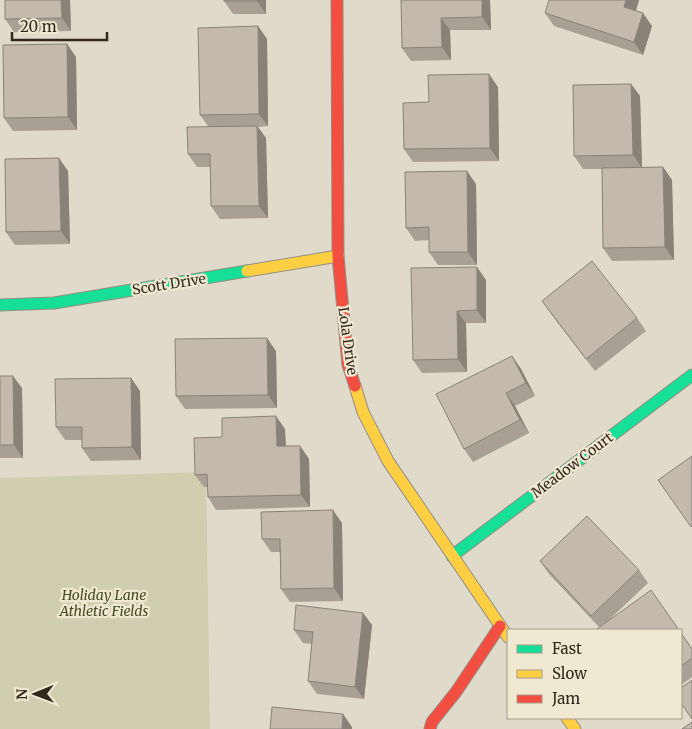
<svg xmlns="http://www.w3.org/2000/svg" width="692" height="729" font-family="Merriweather,serif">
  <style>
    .green { fill: #cfcfaf }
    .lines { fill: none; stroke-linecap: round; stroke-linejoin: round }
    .fast-casing { stroke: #958f84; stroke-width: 13 }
    .slow-casing { stroke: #958f84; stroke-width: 13 }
    .jam-casing { stroke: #958f84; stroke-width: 13 }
    .fast { stroke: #16e098; stroke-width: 11 }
    .slow { stroke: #ffcf43; stroke-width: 11 }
    .jam { stroke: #f24e42; stroke-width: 11 }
    .wall { fill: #a99f94 }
    .shaded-wall { fill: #898278 }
    .building { fill: #c4b9ac; stroke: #898278 }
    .labels { text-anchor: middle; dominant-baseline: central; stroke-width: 4.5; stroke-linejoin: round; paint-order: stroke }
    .street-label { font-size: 14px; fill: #33281e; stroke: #f1e8d1 }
    .park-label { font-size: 14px; font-style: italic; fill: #434d27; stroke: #f1e8d1 }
  </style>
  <rect width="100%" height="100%" fill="#e0dacb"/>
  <!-- green -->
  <path class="green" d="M 206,472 L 210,729 L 0,729 L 0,478 Z"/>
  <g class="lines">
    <!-- fast casing -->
    <g class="fast-casing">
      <path id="fast" d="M 0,305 L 54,303 L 247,271
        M 452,556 L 692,375"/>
    </g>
    <!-- slow casing -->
    <g class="slow-casing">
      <path id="slow" d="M 247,271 L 338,256
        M 355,386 L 363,412 L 388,461 L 508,637
        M 567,718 L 575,729"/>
    </g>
    <!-- jam casing -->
    <g class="jam-casing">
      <path id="jam" d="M 337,0 L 338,256 L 348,365 L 355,386
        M 430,729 L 432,722 L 456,692 L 500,626"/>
    </g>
    <!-- fast -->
    <use href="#fast" class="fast"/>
    <!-- slow -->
    <use href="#slow" class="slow"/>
    <!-- jam -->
    <use href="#jam" class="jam"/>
  </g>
  <!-- wall -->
  <path class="wall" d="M 5,0 L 70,0 L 71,31 L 14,32 L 5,19 Z
    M 266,0 L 266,14 L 233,14 L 224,1 Z
    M 401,0 L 490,0 L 491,30 L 450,30 L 451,60 L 411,61 L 402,48 Z
    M 639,0 L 636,11 L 652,26 L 643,55 L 554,26 L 545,13 Z
    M 258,26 L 267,39 L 268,126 L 258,127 L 266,138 L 268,218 L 220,219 L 211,206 L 210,167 L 197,167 L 188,154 L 208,126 L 200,115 Z
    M 67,44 L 76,57 L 77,130 L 13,131 L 4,118 Z
    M 631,84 L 640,96 L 642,168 L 663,167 L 672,180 L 674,260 L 612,261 L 603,248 L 602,169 L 583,169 L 574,156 Z
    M 498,87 L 499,161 L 413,162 L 404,149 Z
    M 68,171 L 70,244 L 15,245 L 6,232 Z
    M 476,184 L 477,265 L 438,265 L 429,252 L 429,240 L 415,241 L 406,228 Z
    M 486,280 L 486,323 L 466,323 L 467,372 L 422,373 L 413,360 Z
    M 542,301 L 637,318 L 646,331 L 595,371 L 551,314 Z
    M 276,351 L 277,408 L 185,409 L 176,396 Z
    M 512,356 L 521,369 L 535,396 L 515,406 L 529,433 L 473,462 L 464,449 Z
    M 0,376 L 22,388 L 23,458 L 0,458 Z
    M 131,378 L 140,391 L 141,460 L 91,461 L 82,448 L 82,440 L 65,440 L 56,427 Z
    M 285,429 L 286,446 L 300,446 L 309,459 L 310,507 L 216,510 L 208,497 L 207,487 L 204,487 L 195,475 L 222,437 Z
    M 342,523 L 343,601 L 290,602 L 281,589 L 280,552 L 271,552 L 262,539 Z
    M 540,561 L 639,570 L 648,583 L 609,620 L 599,627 L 549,574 Z
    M 363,613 L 372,625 L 364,699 L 317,694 L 308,681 L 312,644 L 303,643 L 294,630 Z
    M 681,632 L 692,649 L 692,677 L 681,685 Z"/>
  <!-- shaded-wall -->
  <path class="shaded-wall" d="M 61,0 L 70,0 L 71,31 L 62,18 Z
    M 257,0 L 266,0 L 266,14 L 257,1 Z
    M 482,0 L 490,0 L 491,30 L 482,17 Z
    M 626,0 L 639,0 L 633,20 L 624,7 Z
    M 643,13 L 652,26 L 643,55 L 634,42 Z
    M 441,18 L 450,30 L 451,60 L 442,47 Z
    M 258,26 L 267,39 L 268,126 L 259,114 Z
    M 67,44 L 76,57 L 77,130 L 68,117 Z
    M 489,74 L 498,87 L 499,161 L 490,148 Z
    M 631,84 L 640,96 L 642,168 L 633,155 Z
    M 257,126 L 266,138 L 268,218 L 259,206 Z
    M 59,158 L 68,171 L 70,244 L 61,231 Z
    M 663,167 L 672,180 L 674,260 L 665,247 Z
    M 467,171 L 476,184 L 477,265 L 468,252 Z
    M 477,267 L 486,280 L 486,323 L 477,310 Z
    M 457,311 L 466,323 L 467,372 L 458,359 Z
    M 267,338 L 276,351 L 277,408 L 268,395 Z
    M 512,356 L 521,369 L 535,396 L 526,383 Z
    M 13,376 L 22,388 L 23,458 L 14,445 Z
    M 131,378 L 140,391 L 141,460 L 132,447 Z
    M 506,393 L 515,406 L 529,433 L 520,420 Z
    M 276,416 L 285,429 L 286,459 L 277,446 Z
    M 300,446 L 309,459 L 310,507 L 301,495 Z
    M 333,510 L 342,523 L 343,601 L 334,588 Z
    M 363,613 L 372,625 L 364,699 L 355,687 Z
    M 343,714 L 352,727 L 352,729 L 342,729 Z"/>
  <!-- building -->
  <path class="building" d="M 5,0 L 61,0 L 62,18 L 5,19 Z
    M 224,0 L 257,0 L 257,1 L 224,1 Z
    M 401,0 L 482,0 L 482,17 L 441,18 L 442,47 L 402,48 Z
    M 549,0 L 626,0 L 624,7 L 643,13 L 634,42 L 545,13 Z
    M 258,26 L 259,114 L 200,115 L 198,28 Z
    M 67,44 L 68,117 L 4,118 L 3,45 Z
    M 489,74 L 490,148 L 404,149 L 403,103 L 429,102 L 428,75 Z
    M 631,84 L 633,155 L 574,156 L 573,85 Z
    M 257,126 L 259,206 L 211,206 L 210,154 L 188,154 L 187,127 Z
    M 59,158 L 61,231 L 6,232 L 5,159 Z
    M 663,167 L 665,247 L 603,248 L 602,168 Z
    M 467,171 L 468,252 L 429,252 L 429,227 L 406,228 L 405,172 Z
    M 592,261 L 637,318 L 586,359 L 542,301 Z
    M 477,267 L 477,310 L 457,311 L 458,359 L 413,360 L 411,268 Z
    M 267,338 L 268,395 L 176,396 L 175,339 Z
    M 512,356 L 526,383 L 506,393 L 520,420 L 464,449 L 436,394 Z
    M 0,376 L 13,376 L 14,445 L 0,445 Z
    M 131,378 L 132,447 L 82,448 L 82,427 L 56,427 L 55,379 Z
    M 276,416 L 277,446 L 300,446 L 301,495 L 208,497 L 207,474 L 195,475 L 194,438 L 222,437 L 222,418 Z
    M 692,456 L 692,526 L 691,527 L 658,480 Z
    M 333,510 L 334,588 L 281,589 L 280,539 L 262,539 L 261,512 Z
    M 587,516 L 639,570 L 591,616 L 540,561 Z
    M 651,590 L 679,630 L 598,630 L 597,629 Z
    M 296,605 L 363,613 L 355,687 L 308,681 L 313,632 L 294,630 Z
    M 681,633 L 692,649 L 692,658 L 681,666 Z
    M 692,680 L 692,719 L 681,703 L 681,688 Z
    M 272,707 L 343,714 L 342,729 L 270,729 Z
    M 692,722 L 692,729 L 682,729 Z"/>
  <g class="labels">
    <!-- street labels -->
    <g class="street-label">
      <text transform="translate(169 284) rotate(-9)">Scott Drive</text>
      <text transform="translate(348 341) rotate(82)">Lola Drive</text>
      <text transform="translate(572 465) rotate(-37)">Meadow Court</text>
    </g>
    <!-- park labels -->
    <g class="park-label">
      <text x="104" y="595">Holiday Lane<tspan x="104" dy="16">Athletic Fields</tspan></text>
    </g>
  </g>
  <!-- legend -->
  <rect x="507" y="629" width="175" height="90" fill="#f1e8d1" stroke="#a59b89"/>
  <rect x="517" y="645" width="25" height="8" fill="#16e098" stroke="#a59b89"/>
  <text x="552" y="654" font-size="15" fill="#33281e">Fast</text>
  <rect x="517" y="670" width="25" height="8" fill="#ffcf43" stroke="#a59b89"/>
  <text x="552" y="679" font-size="15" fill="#33281e">Slow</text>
  <rect x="517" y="695" width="25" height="8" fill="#f24e42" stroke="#a59b89"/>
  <text x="552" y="704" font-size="15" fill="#33281e">Jam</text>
  <!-- north arrow -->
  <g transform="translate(35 694) rotate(269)" stroke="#f1e8d1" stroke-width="4" paint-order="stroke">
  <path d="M0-4L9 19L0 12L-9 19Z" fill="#33281e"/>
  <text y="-8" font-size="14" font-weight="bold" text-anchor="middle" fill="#33281e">N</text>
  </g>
  <!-- scale -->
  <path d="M12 32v8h95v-8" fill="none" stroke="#33281e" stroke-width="2.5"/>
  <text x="20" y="32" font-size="15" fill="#33281e" stroke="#f1e8d1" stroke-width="4" paint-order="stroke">20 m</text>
</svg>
